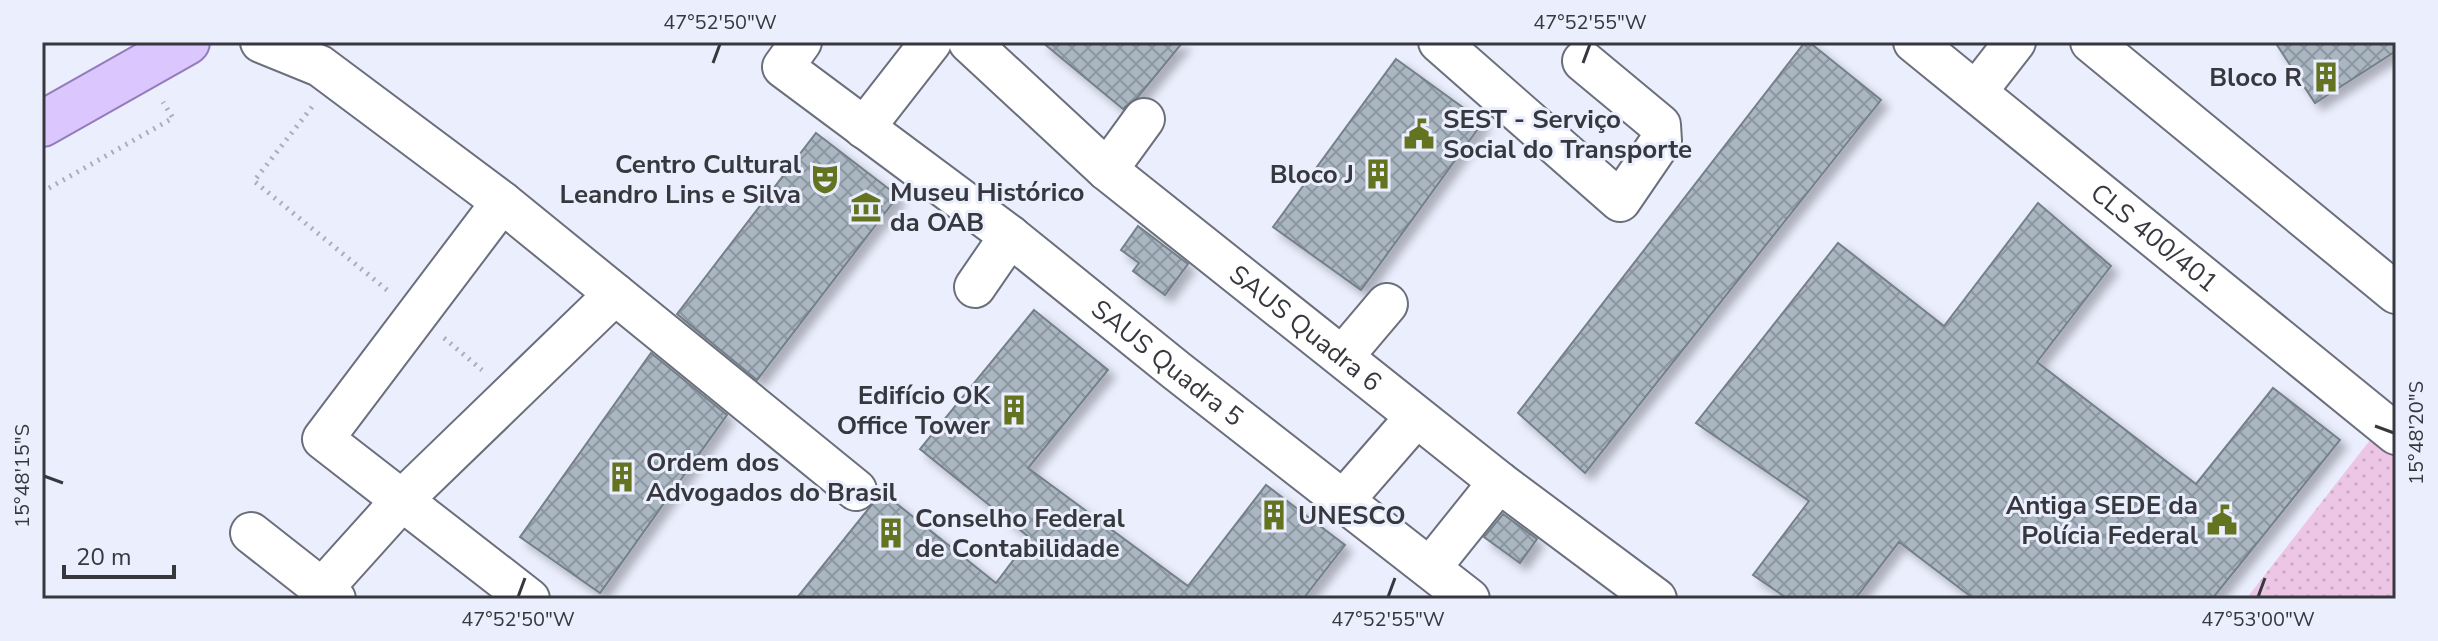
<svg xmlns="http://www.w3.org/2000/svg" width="2438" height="641" font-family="'Nunito Sans',sans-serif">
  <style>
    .grass { fill: url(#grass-dots) }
    .building { fill: url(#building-cross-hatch); stroke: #748089; stroke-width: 2; filter: url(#shadow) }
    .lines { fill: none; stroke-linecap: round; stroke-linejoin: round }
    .minor-casing { stroke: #6b6f7c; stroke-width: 44 }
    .major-casing { stroke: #937cba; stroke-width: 48 }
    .path { stroke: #abaeba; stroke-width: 5; stroke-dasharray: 2 6; stroke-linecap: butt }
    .minor { stroke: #fff; stroke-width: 40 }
    .major { stroke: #dcc6fe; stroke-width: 44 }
    .ticks { fill: none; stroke: #36383e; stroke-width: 3 }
    .labels { text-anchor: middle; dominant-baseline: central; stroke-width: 6; stroke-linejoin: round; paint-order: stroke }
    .poi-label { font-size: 26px; font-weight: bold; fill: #36383e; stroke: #eaeefd; text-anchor: end }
    .street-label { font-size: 26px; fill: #36383e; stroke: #eaeefd }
    .neatline { fill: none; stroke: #36383e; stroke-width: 3 }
    .ticks-label { font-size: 20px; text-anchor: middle; fill: #36383e }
  </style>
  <defs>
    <pattern id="grass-dots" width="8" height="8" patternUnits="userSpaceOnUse" patternTransform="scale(2)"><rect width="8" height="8" fill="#edc6e6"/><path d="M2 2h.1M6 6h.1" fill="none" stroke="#ccabc6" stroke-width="1.8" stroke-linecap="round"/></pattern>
    <pattern id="building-cross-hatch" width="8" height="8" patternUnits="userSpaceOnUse" patternTransform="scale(2)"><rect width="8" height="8" fill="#aab7c2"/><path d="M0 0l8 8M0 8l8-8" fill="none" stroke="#8b969f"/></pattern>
    <filter id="shadow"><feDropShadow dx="7" dy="7" stdDeviation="4" flood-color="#0004"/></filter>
  </defs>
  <rect width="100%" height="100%" fill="#eaeefd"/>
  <!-- grass -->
  <path class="grass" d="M 2381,426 L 2396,444 L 2396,599 L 2246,599 Z"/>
  <!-- building -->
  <path class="building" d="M 1042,42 L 1183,42 L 1137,98 L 1123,109 Z
    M 1805,42 L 1809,42 L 1881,100 L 1585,473 L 1518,413 Z
    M 2275,42 L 2396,42 L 2396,51 L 2315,103 Z
    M 1396,59 L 1483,122 L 1361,290 L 1273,227 Z
    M 816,133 L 898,196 L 757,380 L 677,314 Z
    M 2038,203 L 2111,266 L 2037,362 L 2196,484 L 2273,388 L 2340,440 L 2212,599 L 1974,599 L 1899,542 L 1855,599 L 1788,599 L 1753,575 L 1809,501 L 1696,423 L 1838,243 L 1944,326 Z
    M 1138,226 L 1188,264 L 1165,295 L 1133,271 L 1139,263 L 1121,250 Z
    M 1034,310 L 1108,370 L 1028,468 L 1188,586 L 1266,485 L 1345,545 L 1303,599 L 796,599 L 882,492 L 996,583 L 1030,538 L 920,449 Z
    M 651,353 L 727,415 L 600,593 L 520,537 Z
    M 1503,514 L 1537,539 L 1520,563 L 1484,537 Z"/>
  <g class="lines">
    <!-- minor casing -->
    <g class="minor-casing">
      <g id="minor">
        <path d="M 261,42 L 320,66 L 502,202 L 856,490"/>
        <path id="s1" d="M 801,42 L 783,67 L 1010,236 L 1177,371 L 1469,599"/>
        <path id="s2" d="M 969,42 L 1107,170 L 1499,482 L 1656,599"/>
        <path d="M 1439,42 L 1620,201 L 1661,141 L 1660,125 L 1583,61"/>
        <path id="s3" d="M 1914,42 L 2396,434"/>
        <path d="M 2091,42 L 2396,293"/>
        <path d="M 1976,92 L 2015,42"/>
        <path d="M 864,128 L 931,42"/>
        <path d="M 1107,170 L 1144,119"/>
        <path d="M 502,202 L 323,439 L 529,599"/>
        <path d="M 975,287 L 1010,236"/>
        <path d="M 1343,356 L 1387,304"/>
        <path d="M 1343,501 L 1416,417"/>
        <path d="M 251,533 L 335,599"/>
        <path d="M 1430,568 L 1499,482"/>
        <path d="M 322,589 L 403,499 L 615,294"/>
      </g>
    </g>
    <!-- major casing -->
    <g class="major-casing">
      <path id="major" d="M 42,124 L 187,42"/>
    </g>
    <!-- path -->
    <path class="path" d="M 312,107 L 254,181 L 387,290
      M 42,192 L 173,118 L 163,102
      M 444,338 L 482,370"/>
    <!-- minor -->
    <use href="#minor" class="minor"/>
    <!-- major -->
    <use href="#major" class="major"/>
  </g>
  <!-- ticks -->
  <path class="ticks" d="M 713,63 L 720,44M 1583,63 L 1590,44M 2375,426 L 2394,433M 44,476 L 63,483M 518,597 L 525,578M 1388,597 L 1395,578M 2258,597 L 2265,578"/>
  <!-- icons -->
  <defs>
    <g id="building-bare" transform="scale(2.4)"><path d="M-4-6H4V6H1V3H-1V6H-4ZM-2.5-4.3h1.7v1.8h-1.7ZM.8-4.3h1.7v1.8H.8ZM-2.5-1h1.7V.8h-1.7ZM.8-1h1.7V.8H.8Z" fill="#63731f" stroke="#eaeefd" stroke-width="2.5" paint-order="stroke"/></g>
    <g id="civic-bare" transform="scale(2.4)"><path d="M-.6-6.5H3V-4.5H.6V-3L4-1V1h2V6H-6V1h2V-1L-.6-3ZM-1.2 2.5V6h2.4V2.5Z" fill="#63731f" stroke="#eaeefd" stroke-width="2.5" paint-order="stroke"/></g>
    <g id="theatre-bare" transform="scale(2.4)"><path d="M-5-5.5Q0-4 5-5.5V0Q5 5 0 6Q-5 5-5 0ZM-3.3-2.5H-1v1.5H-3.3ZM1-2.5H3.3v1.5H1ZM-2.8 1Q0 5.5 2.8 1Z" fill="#63731f" stroke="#eaeefd" stroke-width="2.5" paint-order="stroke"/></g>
    <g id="museum-bare" transform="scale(2.4)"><path d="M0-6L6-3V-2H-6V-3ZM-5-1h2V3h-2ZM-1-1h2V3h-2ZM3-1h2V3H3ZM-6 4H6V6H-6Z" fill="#63731f" stroke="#eaeefd" stroke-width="2.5" paint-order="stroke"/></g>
  </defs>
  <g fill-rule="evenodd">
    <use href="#building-bare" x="2326" y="77"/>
    <use href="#civic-bare" x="1419" y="134"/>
    <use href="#building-bare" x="1378" y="174"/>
    <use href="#theatre-bare" x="825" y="179"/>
    <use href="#museum-bare" x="866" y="207"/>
    <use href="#building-bare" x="1014" y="410"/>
    <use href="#building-bare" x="622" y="477"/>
    <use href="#building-bare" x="1274" y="515"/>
    <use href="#civic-bare" x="2222" y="520"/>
    <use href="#building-bare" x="891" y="533"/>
  </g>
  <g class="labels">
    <!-- poi labels -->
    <g class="poi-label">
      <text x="2302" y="77">Bloco R</text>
      <text x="1443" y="119" text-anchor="start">SEST - Serviço<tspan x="1443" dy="30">Social do Transporte</tspan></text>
      <text x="801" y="164">Centro Cultural<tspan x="801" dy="30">Leandro Lins e Silva</tspan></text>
      <text x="1354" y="174">Bloco J</text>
      <text x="890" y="192" text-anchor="start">Museu Histórico<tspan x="890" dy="30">da OAB</tspan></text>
      <text x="990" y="395">Edifício OK<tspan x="990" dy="30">Office Tower</tspan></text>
      <text x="646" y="462" text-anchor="start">Ordem dos<tspan x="646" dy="30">Advogados do Brasil</tspan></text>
      <text x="2198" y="505">Antiga SEDE da<tspan x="2198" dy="30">Polícia Federal</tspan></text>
      <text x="1298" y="515" text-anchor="start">UNESCO</text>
      <text x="915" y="518" text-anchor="start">Conselho Federal<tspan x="915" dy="30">de Contabilidade</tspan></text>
    </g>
    <!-- street labels -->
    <g class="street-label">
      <text stroke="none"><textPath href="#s3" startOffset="310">CLS 400/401</textPath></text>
      <text stroke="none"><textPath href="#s2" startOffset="442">SAUS Quadra 6</textPath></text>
      <text stroke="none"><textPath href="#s1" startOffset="516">SAUS Quadra 5</textPath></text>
    </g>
  </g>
  <!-- border -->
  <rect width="2438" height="641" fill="none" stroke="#eaeefd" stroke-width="88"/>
  <!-- scale -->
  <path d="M64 565v12h110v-12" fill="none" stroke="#36383e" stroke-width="4"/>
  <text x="76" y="565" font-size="24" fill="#36383e" stroke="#eaeefd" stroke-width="6" paint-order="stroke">20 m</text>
  <rect x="44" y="44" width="2350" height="553" class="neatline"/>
  <g class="ticks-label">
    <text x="720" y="29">47°52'50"W</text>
    <text x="1590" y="29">47°52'55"W</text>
    <text transform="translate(2416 433) rotate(-90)" y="7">15°48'20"S</text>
    <text transform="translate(22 476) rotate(-90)" y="7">15°48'15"S</text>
    <text x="518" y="626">47°52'50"W</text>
    <text x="1388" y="626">47°52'55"W</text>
    <text x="2258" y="626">47°53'00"W</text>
  </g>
</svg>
